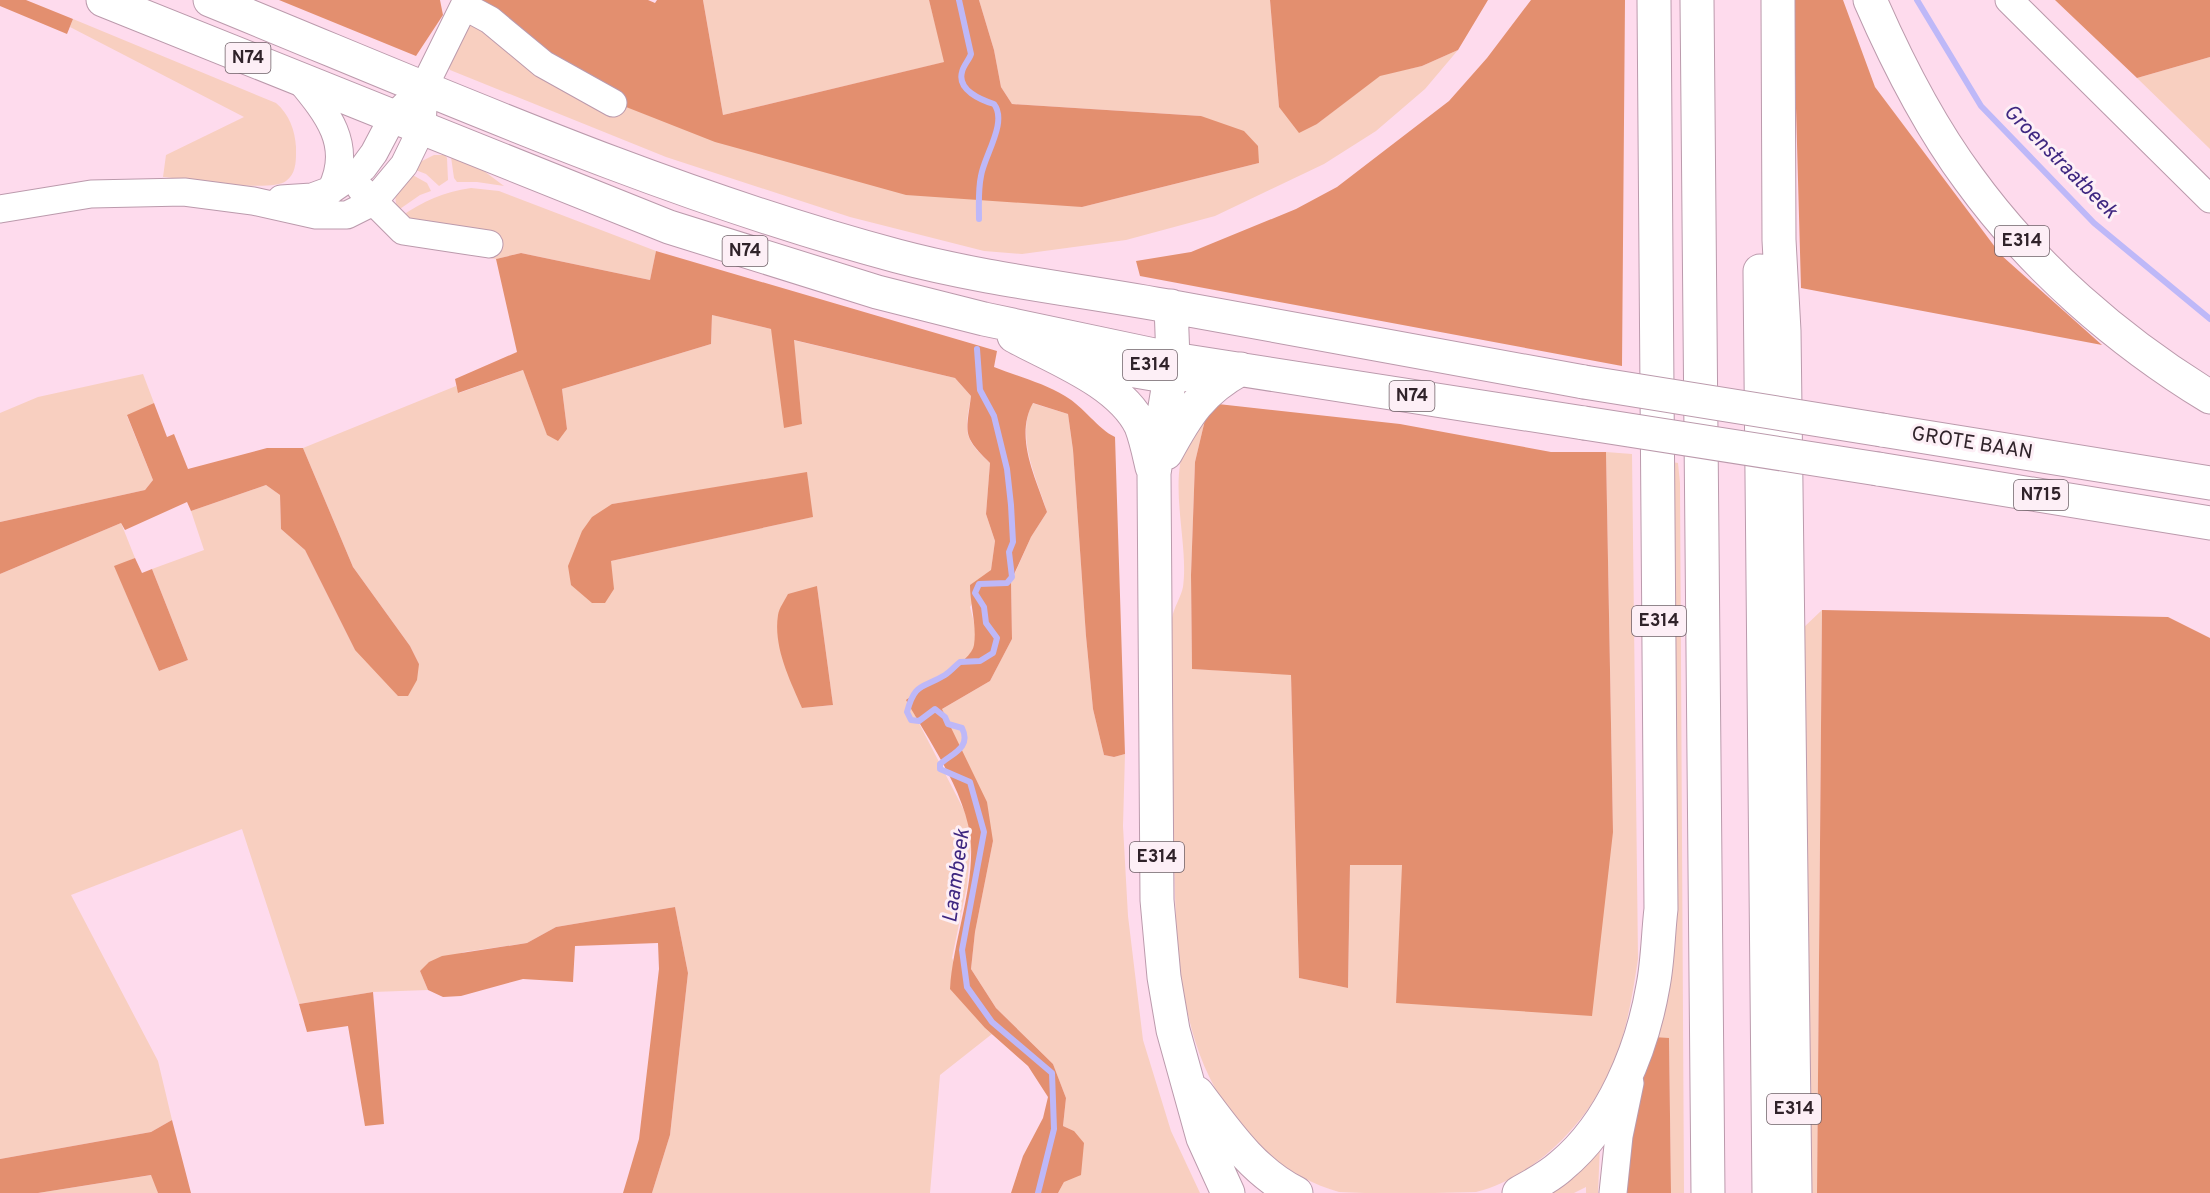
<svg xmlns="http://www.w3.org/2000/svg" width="2210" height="1193" font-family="Overpass,sans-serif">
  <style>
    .green { fill: #f8cfc0; fill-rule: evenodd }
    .forest { fill: #e38f6f }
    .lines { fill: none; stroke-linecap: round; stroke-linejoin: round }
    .stream { stroke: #beb8f8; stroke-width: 6 }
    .minor-casing { stroke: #bb9aac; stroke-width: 29 }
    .highway-casing { stroke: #bb9aac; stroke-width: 35 }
    .minor { stroke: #fff; stroke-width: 27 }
    .highway { stroke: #fff; stroke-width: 33 }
    .highway-bridge-casing { stroke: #bb9aac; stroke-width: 35; stroke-linecap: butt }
    .highway-bridge { stroke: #fff; stroke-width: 33 }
    .labels { text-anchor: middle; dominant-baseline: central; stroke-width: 6; stroke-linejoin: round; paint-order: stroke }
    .shield { fill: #fdeff6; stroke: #6e6067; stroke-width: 1.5 }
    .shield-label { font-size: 18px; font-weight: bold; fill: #30232a }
    .street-label { font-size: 20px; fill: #30232a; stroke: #fdeff6 }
    .water-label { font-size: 21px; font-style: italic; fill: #3e2781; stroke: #fdeff6 }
  </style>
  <rect width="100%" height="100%" fill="#fedbed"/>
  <!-- green -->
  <path class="green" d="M 703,0 L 929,0 L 945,62 L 723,115 Z
    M 979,0 L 1270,0 L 1279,107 L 1317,124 L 1380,75 L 1422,66 L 1458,50 L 1425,89 L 1376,131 L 1324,164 L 1215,216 L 1126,240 L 1022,254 L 984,251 L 850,217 L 666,157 L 450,70 L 446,60 L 471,23 L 588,92 L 1082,207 L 1259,163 L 1201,116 L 1012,104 L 1001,87 L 994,50 Z
    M 73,19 L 276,103 C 289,114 295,130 296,147 C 296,159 297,173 286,181 C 271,193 186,179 163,177 L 166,155 L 244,117 L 70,27 Z
    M 2210,57 L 2210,149 L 2137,78 Z
    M 434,155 L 445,155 L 447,158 L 448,180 L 439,186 L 426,174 L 413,169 L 418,163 Z
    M 451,157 L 480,168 L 504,186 L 477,182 L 457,182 L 454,178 Z
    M 409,173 L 427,183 L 431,191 L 420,195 L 397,211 L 395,195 Z
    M 471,188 L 499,191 L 656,251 L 650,280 L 521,253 L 496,259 L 488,258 L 490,236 L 400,217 C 424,201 443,192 471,188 Z
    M 712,315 L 771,329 L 802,424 L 793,340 L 955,378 L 971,396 C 965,432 962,437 990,463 L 986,514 L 995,541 L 991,570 L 970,607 C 973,619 979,636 974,649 C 967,665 922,689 907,700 L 967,816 L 971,845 L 967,886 L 952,958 L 985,1028 L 992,1034 L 940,1075 L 930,1193 L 652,1193 L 670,1135 L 688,973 L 675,907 L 556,927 L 527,943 L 464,952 L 420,971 L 428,990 L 373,992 L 299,1004 L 242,829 L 71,895 L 158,1061 L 172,1120 L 151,1132 L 0,1159 L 0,574 L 121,523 L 135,558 L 115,567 L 159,671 L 188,660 L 152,569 L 204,550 L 191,511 L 266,485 L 280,495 L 281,529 L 305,550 L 355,650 L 419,664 L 410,646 L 353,567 L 303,448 L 456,386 L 459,393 L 523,370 L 547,434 L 567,429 L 562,389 L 711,344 ZM 807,473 L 812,517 L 611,561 L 612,504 ZM 817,586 L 833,705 L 802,708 Z
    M 143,374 L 154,403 L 127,416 L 153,480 L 145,490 L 0,522 L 0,413 L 38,397 Z
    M 1032,403 L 1068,414 L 1073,450 L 1086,636 L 1093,709 L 1104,755 L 1114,757 L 1125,754 L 1123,826 L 1128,916 L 1143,1040 L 1171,1131 L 1200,1193 L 1058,1193 L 1064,1182 L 1074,1131 L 1063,1126 L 1066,1098 L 1053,1064 L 996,1008 L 971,969 L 975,932 L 993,841 L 942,709 L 990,681 L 1012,639 L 1011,582 L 1031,537 L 1047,512 C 1036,476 1016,439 1032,403 Z
    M 1209,403 L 1195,462 L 1191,575 L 1192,669 L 1291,674 L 1299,978 L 1348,988 L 1350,865 L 1403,865 L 1396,1003 L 1613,832 L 1606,452 L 1632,454 L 1638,959 C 1632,998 1626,1037 1609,1073 C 1585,1125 1533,1178 1476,1192 C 1453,1193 1416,1193 1391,1193 C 1375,1193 1354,1193 1339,1192 C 1295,1180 1256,1149 1230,1112 C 1177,1038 1176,942 1174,854 C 1173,812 1171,771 1172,729 C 1172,695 1167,651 1172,618 C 1174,607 1181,597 1183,587 C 1189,543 1168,485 1186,443 C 1192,430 1202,416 1209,403 Z
    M 1666,461 L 1678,463 L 1680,483 L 1684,1193 L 1671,1193 L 1669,1039 L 1653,1037 Z
    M 1822,610 L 1817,1193 L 1809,1193 L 1802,629 Z
    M 1600,1145 L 1598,1193 L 1586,1193 L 1586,1187 L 1574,1193 L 1537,1193 Z
    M 152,1175 L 158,1193 L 38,1193 Z"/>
  <!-- forest -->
  <path class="forest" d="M 0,0 L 26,0 L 73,19 L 67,34 L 0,6 Z
    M 279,0 L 440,0 L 443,15 L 416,56 Z
    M 477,0 L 648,0 L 655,3 L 657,0 L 703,0 L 723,115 L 944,62 L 929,0 L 979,0 L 994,50 L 1001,87 L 1012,104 L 1201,116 L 1244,131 L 1258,146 L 1259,163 L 1082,207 L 906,195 L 715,142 L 588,92 Z
    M 1270,0 L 1488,0 L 1458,50 L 1422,66 L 1380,76 L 1317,124 L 1299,133 L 1279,107 Z
    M 1531,0 L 1625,0 L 1622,366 L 1140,276 L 1136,261 L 1191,252 L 1296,209 L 1337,187 L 1449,101 L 1487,58 Z
    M 1793,0 L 1843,0 L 1875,87 L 2001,255 L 2102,345 L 1801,288 Z
    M 2055,0 L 2210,0 L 2210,57 L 2137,78 Z
    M 656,251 L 997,351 L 994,367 C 1017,376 1044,383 1065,396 C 1084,407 1098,429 1115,437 L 1125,754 L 1114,757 L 1104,755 L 1093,709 L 1086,636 L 1073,450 L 1068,414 L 1033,403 C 1014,437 1036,478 1047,512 L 1031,537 L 1011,581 L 1012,639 L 990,681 L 942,709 L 987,802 L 993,841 L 975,932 L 971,969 L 996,1008 L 1053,1064 L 1066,1098 L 1063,1126 L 1074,1131 L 1084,1143 L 1081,1175 L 1064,1182 L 1058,1193 L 1011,1193 L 1023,1156 L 1043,1118 L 1048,1097 L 1028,1066 L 985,1028 L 950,989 C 953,941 973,893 971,845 C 969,797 929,741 906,700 C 921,689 972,662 974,645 C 977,625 970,605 970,585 L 991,570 L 995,541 L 986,514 L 990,463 C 962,435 966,435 971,396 L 955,378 L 794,340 L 802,424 L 784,428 L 771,329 L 712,315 L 711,344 L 562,389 L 567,429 L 558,441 L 547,435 L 523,370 L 458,393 L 455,379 L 517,352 L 496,259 L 521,253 L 650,280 Z
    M 154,403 L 167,437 L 174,434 L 188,469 L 267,448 L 303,448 L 353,567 L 410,646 L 419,664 L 417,680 L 408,696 L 398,696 L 355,650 L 305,550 L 281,529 L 280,495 L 266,485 L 191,511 L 187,502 L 125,530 L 121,523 L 0,574 L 0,522 L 145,490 L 153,480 L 127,415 Z
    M 1209,403 L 1400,424 L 1551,452 L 1606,452 L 1613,832 L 1592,1016 L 1396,1003 L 1402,865 L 1350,865 L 1348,988 L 1299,978 L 1291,675 L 1192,669 L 1191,575 L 1195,462 Z
    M 807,472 L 813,517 L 611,561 L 614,589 L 605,603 L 592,603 L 571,585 L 568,566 L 582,531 L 592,517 L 612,504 Z
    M 135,558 L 142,573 L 152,569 L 188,660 L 159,671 L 114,566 Z
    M 817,586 L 833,705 L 802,708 C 790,680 773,647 778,615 C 779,608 785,600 788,594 Z
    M 1822,610 L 2168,617 L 2210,638 L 2210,1193 L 1817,1193 Z
    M 675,907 L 688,973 L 670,1135 L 652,1193 L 623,1193 L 639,1139 L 659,969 L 658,943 L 575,946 L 573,982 L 523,979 L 461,996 L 443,997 L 428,990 L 420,971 L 429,962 L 442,956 L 527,943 L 556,927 Z
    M 373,992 L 384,1124 L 365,1126 L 348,1026 L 307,1032 L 299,1004 Z
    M 1653,1037 L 1669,1038 L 1671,1193 L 1621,1193 L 1632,1108 Z
    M 172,1120 L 191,1193 L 158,1193 L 151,1175 L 38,1193 L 0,1193 L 0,1159 L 151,1132 Z"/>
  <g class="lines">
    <!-- stream -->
    <path class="stream" d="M 959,0 L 971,54 C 969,60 963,66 962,72 C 957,90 981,100 994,104 C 1008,122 984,156 981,176 C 978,190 979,205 979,219
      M 1917,0 L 1981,106 L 2094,223 L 2210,319
      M 977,349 L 980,390 L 994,416 L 1007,469 L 1011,505 L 1013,542 L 1009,552 L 1012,577 L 1007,583 L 979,584 L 975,593 L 984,607 L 986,623 L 997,638 L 993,653 L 980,661 L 960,662 C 955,666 950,672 945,675 C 922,689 915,682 907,712 L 911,720 L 919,721 L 935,709 L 945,717 L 948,724 L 962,728 C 972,748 951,754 940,764 L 940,769 L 970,782 L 984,832 L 962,950 L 967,987 L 992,1022 L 1052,1073 L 1054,1129 L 1038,1193"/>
    <!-- minor casing -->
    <g class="minor-casing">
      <path id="minor" d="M 2009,0 L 2210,199
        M 298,78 C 327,113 354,145 331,190
        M 361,189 L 403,231 L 489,244
        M 281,199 L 312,197 L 331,190 L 363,168 L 374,153 L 393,117 L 424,87 L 464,6 L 490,20 L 543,64 L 613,103
        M 0,209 L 91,194 L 184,192 L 253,201 L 316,215 L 347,215 L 373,202 L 404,165 L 422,128 L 424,87
        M 1076,364 L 1170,380 L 1189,377
        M 1613,1193 L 1619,1136 L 1630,1083"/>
    </g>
    <!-- highway casing -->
    <g class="highway-casing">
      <path id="highway" d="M 103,0 L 669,227 L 877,292 L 984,319 L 1173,359 L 1584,423
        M 210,0 C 436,92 661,193 897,256 C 987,280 1082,290 1173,307 C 1310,331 1447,358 1584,382
        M 1697,0 L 1708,1193
        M 1778,0 L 1779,240 L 1784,331 L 1795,1193
        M 1870,0 C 1897,62 1928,124 1969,179 C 2032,266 2118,341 2210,397
        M 1760,271 L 1769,1193
        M 1171,306 L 1173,359 L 1154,473 L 1157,900 L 1164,977 L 1173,1030 L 1203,1138 L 1228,1193
        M 1014,336 C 1054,358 1120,382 1141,426 C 1146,439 1149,454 1152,467
        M 1882,430 L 2210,483
        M 1166,453 C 1187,414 1201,391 1241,369
        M 1878,469 L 2210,523
        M 1197,1093 C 1225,1130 1253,1172 1296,1193
        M 1519,1193 C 1533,1185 1549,1177 1561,1166 C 1612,1124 1642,1050 1653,986 C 1658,961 1658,934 1661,909 L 1654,0"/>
    </g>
    <!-- minor -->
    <use href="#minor" class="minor"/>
    <!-- highway -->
    <use href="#highway" class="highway"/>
    <!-- highway-bridge casing -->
    <g class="highway-bridge-casing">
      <path id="highway-bridge" d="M 1584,382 L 1882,430
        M 1584,423 L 1878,469"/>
    </g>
    <!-- highway-bridge -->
    <use href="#highway-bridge" class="highway-bridge"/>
  </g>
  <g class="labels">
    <!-- shield labels -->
    <g class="shield">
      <rect x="225.5" y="43" width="45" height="30" rx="4.5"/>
      <rect x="1995" y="226" width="54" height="30" rx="4.5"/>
      <rect x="722.5" y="236" width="45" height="30" rx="4.5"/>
      <rect x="1123" y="350" width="54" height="30" rx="4.5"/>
      <rect x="1389.5" y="381" width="45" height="30" rx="4.5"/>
      <rect x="2014" y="480" width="54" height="30" rx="4.5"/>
      <rect x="1632" y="606" width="54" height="30" rx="4.5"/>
      <rect x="1130" y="842" width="54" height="30" rx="4.5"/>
      <rect x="1767" y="1094" width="54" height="30" rx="4.5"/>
    </g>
    <g class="shield-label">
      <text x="248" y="58">N74</text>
      <text x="2022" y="241">E314</text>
      <text x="745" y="251">N74</text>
      <text x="1150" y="365">E314</text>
      <text x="1412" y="396">N74</text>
      <text x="2041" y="495">N715</text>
      <text x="1659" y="621">E314</text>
      <text x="1157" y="857">E314</text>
      <text x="1794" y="1109">E314</text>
    </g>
    <!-- street labels -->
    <g class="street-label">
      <text transform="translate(1972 444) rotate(9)">GROTE BAAN</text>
    </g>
    <!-- water labels -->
    <g class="water-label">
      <text transform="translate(2060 162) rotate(45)">Groenstraatbeek</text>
      <text transform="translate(957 876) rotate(-82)">Laambeek</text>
    </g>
  </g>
</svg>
